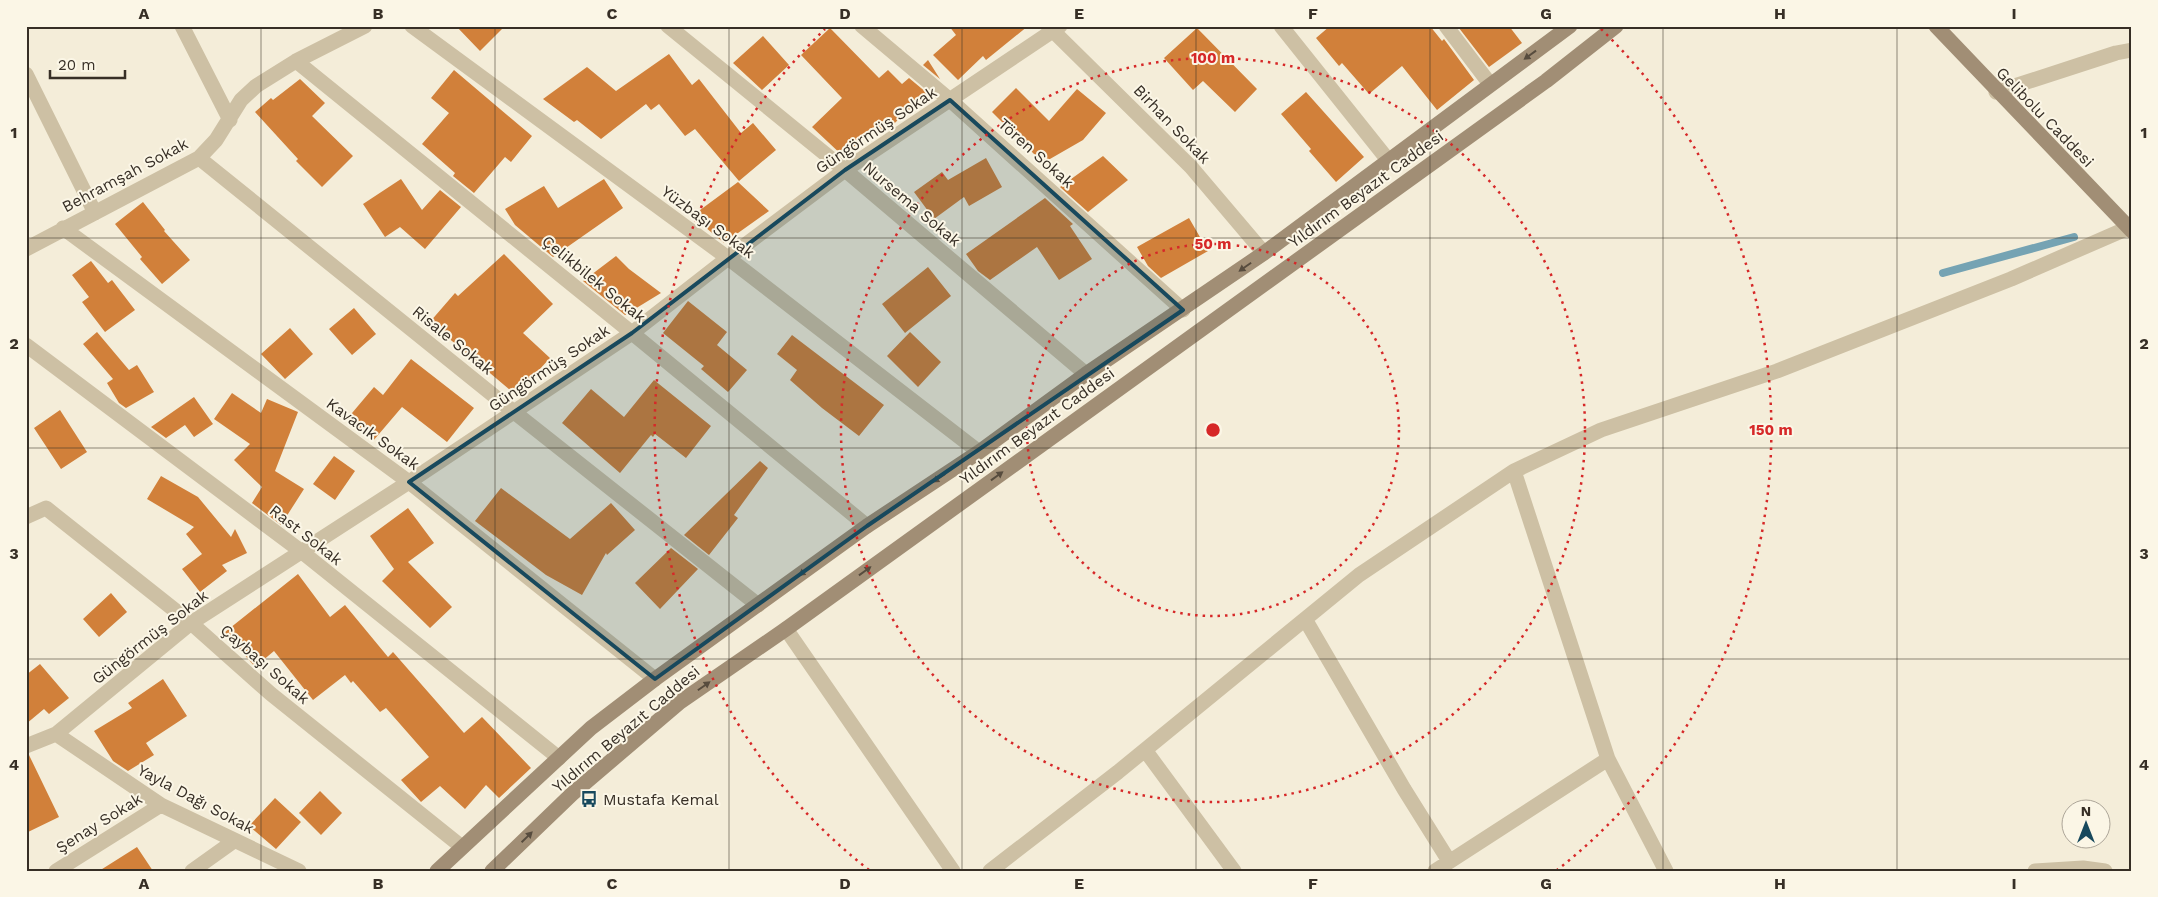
<svg xmlns="http://www.w3.org/2000/svg" width="2158" height="897" font-family="'Work Sans',sans-serif">
  <style>
    .lines { fill: none; stroke-linecap: round; stroke-linejoin: round }
    .stream { stroke: #75a3b3; stroke-width: 8 }
    .building { fill: #d1803a }
    .street { stroke: #cdc0a4; stroke-width: 15 }
    .secondary { stroke: #a18e75; stroke-width: 15 }
    .oneway { fill: #574c3e }
    .marked { fill: #18495d; fill-opacity: 0.2; stroke: #18495d; stroke-width: 4; stroke-linejoin: round }
    .grid { fill: none; stroke: #372f26; stroke-width: 1; stroke-opacity: 0.55 }
    .ring { fill: none; stroke: #d62828; stroke-width: 2.5; stroke-dasharray: 2.5 5 }
    .labels { text-anchor: middle; dominant-baseline: central; stroke-width: 4; stroke-linejoin: round; paint-order: stroke }
    .street-label { font-size: 16px; fill: #372f26; stroke: #fbf6e6 }
    .poi-label { font-size: 16px; fill: #372f26; stroke: #fbf6e6; text-anchor: start }
    .centre { fill: #d62828; stroke: #fbf6e6; stroke-width: 2.5 }
    .ring-label { font-size: 15px; text-anchor: middle; font-weight: bold; fill: #d62828; stroke: #fbf6e6; stroke-width: 4; stroke-linejoin: round; paint-order: stroke }
    .neatline { fill: none; stroke: #372f26; stroke-width: 2 }
    .grid-label { font-size: 16px; text-anchor: middle; font-weight: bold; fill: #372f26 }
  </style>
  <rect width="100%" height="100%" fill="#f4edd9"/>
  <g class="lines">
    <!-- stream -->
    <path class="stream" d="M 1943,273 L 2074,237"/>
  </g>
  <!-- building -->
  <path class="building" d="M 456,26 L 505,26 L 480,51 Z
    M 949,26 L 1028,26 L 986,60 L 983,56 L 958,80 L 933,55 L 956,35 Z
    M 1330,26 L 1430,26 L 1442,41 L 1444,39 L 1474,80 L 1437,110 L 1402,66 L 1369,94 L 1342,63 L 1339,66 L 1316,38 Z
    M 1462,26 L 1509,26 L 1522,43 L 1489,67 L 1459,28 Z
    M 830,28 L 879,78 L 888,70 L 902,84 L 909,78 L 927,93 L 884,133 L 876,125 L 844,157 L 812,127 L 842,98 L 801,55 Z
    M 1197,28 L 1257,89 L 1235,112 L 1203,81 L 1193,90 L 1164,58 Z
    M 763,36 L 789,65 L 762,90 L 733,63 Z
    M 669,54 L 692,85 L 699,79 L 741,133 L 753,123 L 776,150 L 739,181 L 695,129 L 685,136 L 659,104 L 651,110 L 646,104 L 601,139 L 577,120 L 574,122 L 543,99 L 587,67 L 616,91 Z
    M 928,60 L 940,79 L 923,65 Z
    M 454,70 L 532,136 L 511,162 L 505,157 L 474,193 L 453,176 L 455,173 L 422,144 L 449,113 L 431,98 Z
    M 300,79 L 325,103 L 312,116 L 353,156 L 322,187 L 296,161 L 298,159 L 255,112 L 271,98 L 273,100 Z
    M 1016,88 L 1049,121 L 1077,89 L 1106,113 L 1083,140 L 1043,163 L 992,112 Z
    M 1306,92 L 1364,157 L 1336,182 L 1309,151 L 1311,149 L 1281,114 Z
    M 1103,156 L 1128,180 L 1088,212 L 1060,187 Z
    M 986,158 L 1002,187 L 969,206 L 964,197 L 934,219 L 914,192 L 942,172 L 948,180 Z
    M 401,179 L 422,210 L 440,190 L 461,207 L 425,249 L 400,227 L 385,237 L 363,204 Z
    M 604,179 L 623,208 L 553,257 L 515,225 L 505,209 L 544,186 L 558,208 Z
    M 738,182 L 769,211 L 724,243 L 692,216 Z
    M 1045,198 L 1073,224 L 1070,226 L 1092,259 L 1059,280 L 1037,247 L 990,280 L 978,271 L 966,254 Z
    M 143,202 L 165,230 L 164,231 L 190,260 L 162,284 L 140,259 L 142,257 L 115,224 Z
    M 1189,218 L 1208,251 L 1161,278 L 1148,266 L 1137,247 Z
    M 504,254 L 553,304 L 523,333 L 550,358 L 516,395 L 452,341 L 429,323 L 455,293 L 458,296 Z
    M 616,256 L 629,269 L 661,293 L 625,315 L 583,281 Z
    M 91,261 L 108,283 L 112,280 L 135,310 L 105,332 L 82,302 L 89,297 L 72,275 Z
    M 928,267 L 951,296 L 905,333 L 882,304 Z
    M 688,301 L 727,332 L 717,345 L 747,370 L 728,392 L 701,369 L 704,366 L 663,333 Z
    M 354,308 L 376,334 L 352,355 L 329,329 Z
    M 290,328 L 313,354 L 285,379 L 261,354 Z
    M 97,332 L 129,370 L 137,365 L 154,392 L 126,408 L 119,403 L 107,383 L 113,379 L 83,344 Z
    M 910,332 L 941,362 L 918,387 L 887,356 Z
    M 792,335 L 884,405 L 859,436 L 822,408 L 790,380 L 797,370 L 777,354 Z
    M 411,359 L 474,408 L 447,442 L 402,407 L 373,441 L 347,419 L 374,387 L 383,395 Z
    M 654,380 L 711,426 L 686,458 L 655,434 L 653,437 L 651,435 L 620,473 L 562,423 L 591,389 L 624,417 Z
    M 232,393 L 261,413 L 267,399 L 298,412 L 275,471 L 304,489 L 281,525 L 252,503 L 262,487 L 234,460 L 250,444 L 214,419 Z
    M 194,397 L 213,424 L 194,437 L 185,425 L 166,438 L 151,427 Z
    M 60,410 L 87,452 L 61,469 L 34,428 Z
    M 334,456 L 355,471 L 335,500 L 313,484 Z
    M 760,461 L 768,468 L 734,515 L 738,518 L 709,555 L 684,535 Z
    M 161,476 L 198,497 L 231,537 L 235,529 L 247,553 L 222,565 L 227,571 L 200,592 L 182,569 L 202,554 L 186,534 L 194,527 L 147,499 Z
    M 501,488 L 570,539 L 611,503 L 635,530 L 607,555 L 606,553 L 582,595 L 546,575 L 475,521 Z
    M 408,508 L 434,543 L 408,562 L 452,607 L 430,628 L 382,581 L 394,569 L 370,536 Z
    M 671,548 L 698,569 L 660,609 L 635,583 Z
    M 298,574 L 330,617 L 345,605 L 388,657 L 393,652 L 464,733 L 482,717 L 531,768 L 499,798 L 486,785 L 465,809 L 440,786 L 421,802 L 401,780 L 429,757 L 386,708 L 380,712 L 353,681 L 351,683 L 345,675 L 313,700 L 274,651 L 255,667 L 225,632 Z
    M 111,593 L 127,612 L 99,637 L 83,619 Z
    M 40,664 L 69,698 L 49,714 L 44,709 L 26,724 L 26,675 Z
    M 163,679 L 187,716 L 146,743 L 154,755 L 128,771 L 113,761 L 94,731 L 132,708 L 128,703 Z
    M 26,755 L 29,755 L 59,817 L 26,833 Z
    M 320,791 L 342,813 L 321,835 L 299,813 Z
    M 275,798 L 301,822 L 276,849 L 249,826 Z
    M 137,847 L 153,871 L 99,871 Z"/>
  <g class="lines">
    <!-- street -->
    <path class="street" d="M 182,26 L 230,120
      M 412,26 L 728,258 L 979,452
      M 668,26 L 845,170 L 1086,374
      M 862,26 L 950,100 L 1183,310
      M 1048,26 L 1191,167 L 1264,253
      M 1281,26 L 1388,160
      M 1446,26 L 1490,84
      M 296,61 L 632,333 L 867,526
      M 26,74 L 95,213
      M 1996,92 L 2116,53 L 2132,50
      M 199,158 L 514,412 L 758,605
      M 63,228 L 409,482 L 655,679
      M 26,249 L 199,158 L 216,140 L 241,100 L 256,86 L 296,61 L 365,26
      M 26,345 L 302,552 L 559,758
      M 1514,471 L 1608,759 L 1666,871
      M 26,517 L 46,508 L 191,623 L 271,694 L 462,847
      M 1305,619 L 1404,789 L 1449,861
      M 786,629 L 953,871
      M 56,734 L 161,805 L 299,871
      M 26,746 L 56,734 L 191,623 L 409,482 L 632,333 L 728,258 L 845,170 L 1060,26
      M 1145,750 L 1234,871
      M 56,871 L 161,805
      M 192,871 L 234,841
      M 990,871 L 1118,772 L 1359,575 L 1514,471 L 1601,430 L 1777,371 L 2011,279 L 2128,228
      M 1435,871 L 1608,759
      M 2035,871 L 2083,868 L 2105,871"/>
    <!-- secondary -->
    <path class="secondary" d="M 1936,26 L 2132,231
      M 437,871 L 591,728 L 655,679 L 867,526 L 979,452 L 1086,374 L 1264,253 L 1570,26
      M 492,871 L 572,794 L 680,702 L 786,629 L 1546,81 L 1616,26"/>
  </g>
  <!-- one-way arrows -->
  <defs><path id="oneway-solid" d="M-6-.8H1V-3.2L6.5 0L1 3.2V.8H-6Z" transform="scale(1.25)"/></defs>
  <g class="oneway">
    <use href="#oneway-solid" transform="translate(1530 55) rotate(144)"/>
    <use href="#oneway-solid" transform="translate(1245 267) rotate(145)"/>
    <use href="#oneway-solid" transform="translate(997 476) rotate(-36)"/>
    <use href="#oneway-solid" transform="translate(939 478) rotate(146)"/>
    <use href="#oneway-solid" transform="translate(805 571) rotate(144)"/>
    <use href="#oneway-solid" transform="translate(865 571) rotate(-36)"/>
    <use href="#oneway-solid" transform="translate(704 686) rotate(-35)"/>
    <use href="#oneway-solid" transform="translate(527 837) rotate(-44)"/>
  </g>
  <!-- marked area -->
  <path class="marked" d="M 950,100 L 1183,310 L 867,526 L 655,679 L 409,482 L 632,333 L 845,170 Z"/>
  <!-- grid -->
  <path class="grid" d="M 261,26 L 261,871M 495,26 L 495,871M 729,26 L 729,871M 962,26 L 962,871M 1196,26 L 1196,871M 1430,26 L 1430,871M 1663,26 L 1663,871M 1897,26 L 1897,871M 26,238 L 2132,238M 26,448 L 2132,448M 26,659 L 2132,659"/>
  <!-- distance rings -->
  <g class="ring">
    <circle cx="1213" cy="430" r="186"/>
    <circle cx="1213" cy="430" r="372"/>
    <path d="M869 870A558 558 0 0 1 825 29M1601 29A558 558 0 0 1 1557 870"/>
  </g>
  <!-- icons -->
  <defs>
    <g id="bus-bare" transform="scale(1.35)"><path d="M-5-6H5V4H4V6H2V4H-2V6H-4V4H-5ZM-3.5-4V0h7V-4ZM-3.5 1.2v1.5H-2V1.2ZM2 1.2v1.5H3.5V1.2Z" fill="#18495d" stroke="#fbf6e6" stroke-width="2.5" paint-order="stroke"/></g>
  </defs>
  <g fill-rule="evenodd">
    <use href="#bus-bare" x="589" y="799"/>
  </g>
  <g class="labels">
    <!-- street labels -->
    <g class="street-label">
      <text transform="translate(2045 117) rotate(46)">Gelibolu Caddesi</text>
      <text transform="translate(1172 124) rotate(46)">Birhan Sokak</text>
      <text transform="translate(876 130) rotate(-34)">Güngörmüş Sokak</text>
      <text transform="translate(1036 153) rotate(42)">Tören Sokak</text>
      <text transform="translate(125 175) rotate(-28)">Behramşah Sokak</text>
      <text transform="translate(1366 189) rotate(-36)">Yıldırım Beyazıt Caddesi</text>
      <text transform="translate(912 204) rotate(40)">Nursema Sokak</text>
      <text transform="translate(708 222) rotate(36)">Yüzbaşı Sokak</text>
      <text transform="translate(594 279) rotate(39)">Çelikbilek Sokak</text>
      <text transform="translate(453 340) rotate(39)">Risale Sokak</text>
      <text transform="translate(549 368) rotate(-34)">Güngörmüş Sokak</text>
      <text transform="translate(1037 426) rotate(-36)">Yıldırım Beyazıt Caddesi</text>
      <text transform="translate(373 434) rotate(36)">Kavacık Sokak</text>
      <text transform="translate(306 535) rotate(38)">Rast Sokak</text>
      <text transform="translate(150 637) rotate(-38)">Güngörmüş Sokak</text>
      <text transform="translate(265 664) rotate(41)">Çaybaşı Sokak</text>
      <text transform="translate(626 729) rotate(-40)">Yıldırım Beyazıt Caddesi</text>
      <text transform="translate(196 799) rotate(28)">Yayla Dağı Sokak</text>
      <text transform="translate(99 823) rotate(-32)">Şenay Sokak</text>
    </g>
    <!-- poi labels -->
    <g class="poi-label">
      <text x="603" y="799">Mustafa Kemal</text>
    </g>
  </g>
  <circle cx="1213" cy="430" r="8" class="centre"/>
  <g class="ring-label">
    <text x="1213" y="63">100 m</text>
    <text x="1213" y="249">50 m</text>
    <text x="1771" y="435">150 m</text>
  </g>
  <!-- border -->
  <rect width="2158" height="897" fill="none" stroke="#fbf6e6" stroke-width="55"/>
  <!-- north arrow -->
  <g transform="translate(2086 824)"><circle r="24" fill="#fbf6e6" stroke="#ada699"/>
  <path d="M0-4L9 19L0 12L-9 19Z" fill="#18495d"/>
  <text y="-8" font-size="14" font-weight="bold" text-anchor="middle" fill="#372f26">N</text>
  </g>
  <!-- scale -->
  <path d="M50 70v8h75v-8" fill="none" stroke="#372f26" stroke-width="2.5"/>
  <text x="58" y="70" font-size="15" fill="#372f26" stroke="#fbf6e6" stroke-width="4" paint-order="stroke">20 m</text>
  <rect x="28" y="28" width="2102" height="842" class="neatline"/>
  <g class="grid-label">
    <text x="144" y="19">A</text>
    <text x="378" y="19">B</text>
    <text x="612" y="19">C</text>
    <text x="845" y="19">D</text>
    <text x="1079" y="19">E</text>
    <text x="1313" y="19">F</text>
    <text x="1546" y="19">G</text>
    <text x="1780" y="19">H</text>
    <text x="2014" y="19">I</text>
    <text x="14" y="138">1</text>
    <text x="2144" y="138">1</text>
    <text x="14" y="349">2</text>
    <text x="2144" y="349">2</text>
    <text x="14" y="559">3</text>
    <text x="2144" y="559">3</text>
    <text x="14" y="770">4</text>
    <text x="2144" y="770">4</text>
    <text x="144" y="889">A</text>
    <text x="378" y="889">B</text>
    <text x="612" y="889">C</text>
    <text x="845" y="889">D</text>
    <text x="1079" y="889">E</text>
    <text x="1313" y="889">F</text>
    <text x="1546" y="889">G</text>
    <text x="1780" y="889">H</text>
    <text x="2014" y="889">I</text>
  </g>
</svg>
